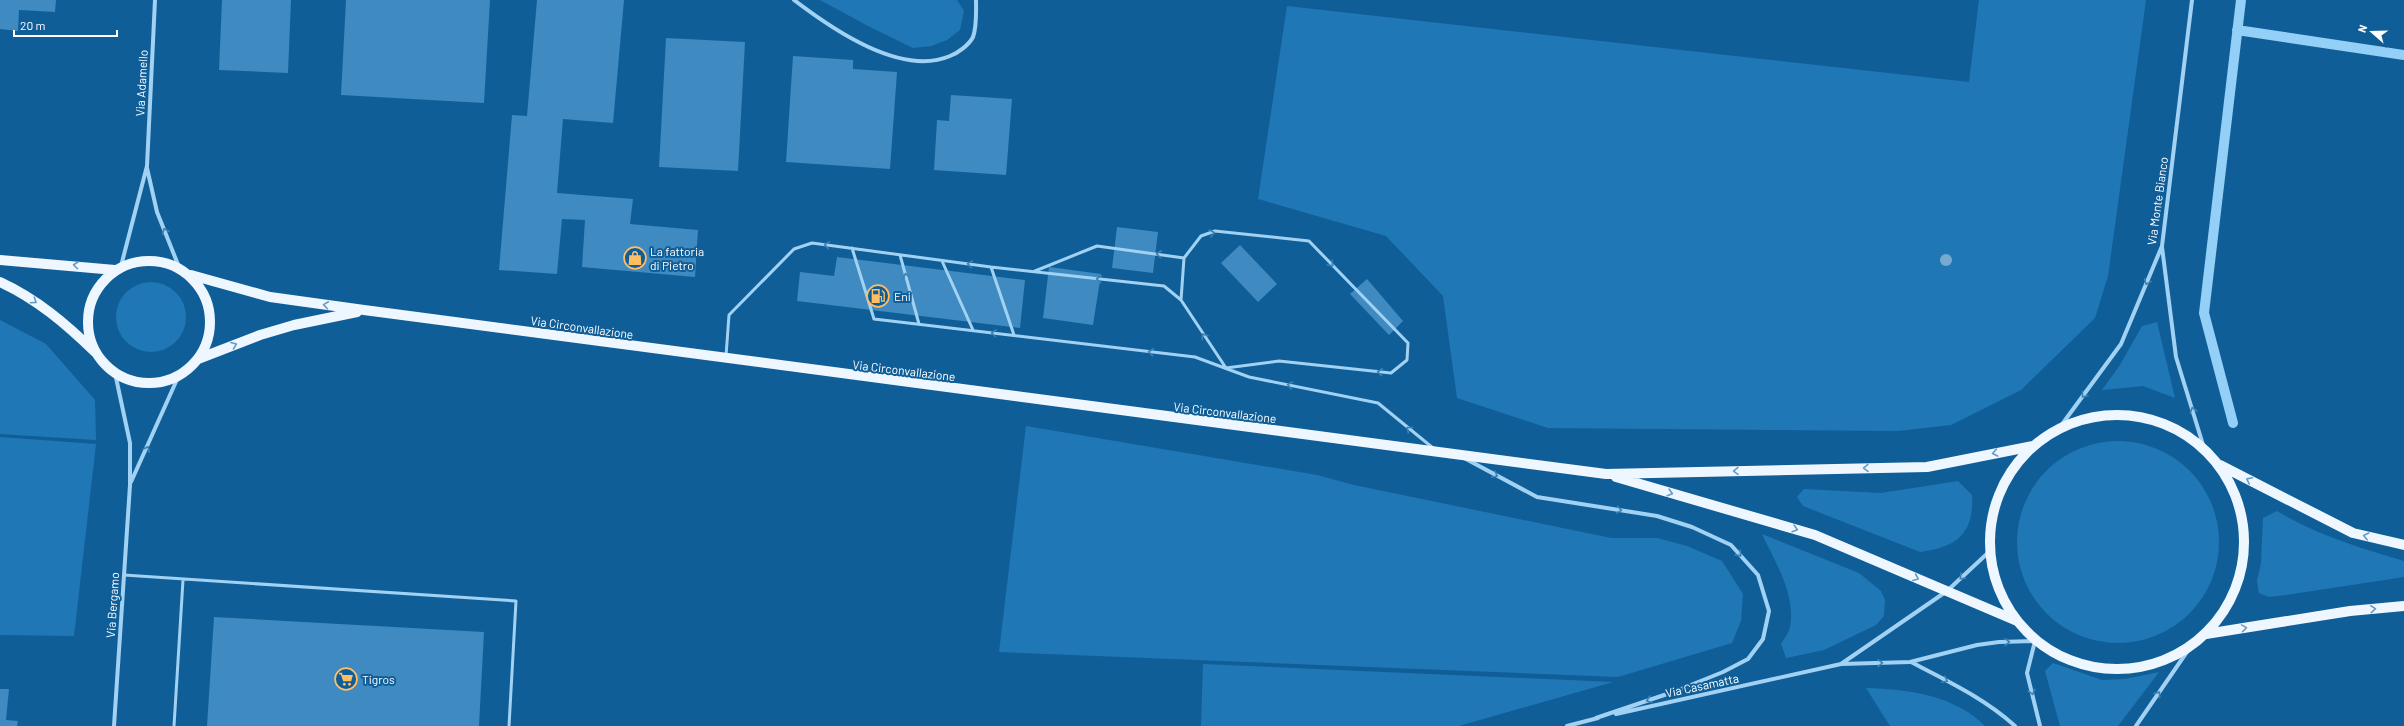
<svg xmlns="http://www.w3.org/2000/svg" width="2404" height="726" font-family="Barlow,sans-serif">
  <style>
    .green { fill: #1f78b5 }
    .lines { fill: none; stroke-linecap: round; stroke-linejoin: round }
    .stream { stroke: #93cff7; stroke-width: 10 }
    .building { fill: #3e8ac1 }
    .lane { stroke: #a1d2f4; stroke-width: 3 }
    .street { stroke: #a1d2f4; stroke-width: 4 }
    .primary { stroke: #eef7ff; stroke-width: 10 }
    .tree { fill: #76aad0 }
    .oneway { stroke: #3c81b4 }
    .oneway2 { stroke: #699bc1 }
    .labels { text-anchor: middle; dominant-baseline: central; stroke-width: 4; stroke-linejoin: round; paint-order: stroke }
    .street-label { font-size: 12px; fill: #fff; stroke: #105e98 }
    .poi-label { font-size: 12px; fill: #fff; stroke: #105e98; text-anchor: start }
  </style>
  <rect width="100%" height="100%" fill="#105e98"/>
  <!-- green -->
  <path class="green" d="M 820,0 L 957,0 L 964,11 L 960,30 L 947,40 L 931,46 L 913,48 L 868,26 Z
    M 1979,0 L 2146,0 L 2108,276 L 2095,318 L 2021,390 L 1951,425 L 1898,431 L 1548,428 L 1457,398 L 1443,296 L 1386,236 L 1258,199 L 1287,6 L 1969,82 Z
    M116 317a35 35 0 1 1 70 0a35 35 0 1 1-70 0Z
    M 0,320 L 46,344 L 95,400 L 96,440 L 0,434 Z
    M 2157,322 L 2175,398 L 2143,386 L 2102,390 L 2120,365 L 2142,326 Z
    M 1026,426 L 1317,475 L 1354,485 L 1611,538 L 1657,538 L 1687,546 L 1722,561 L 1743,594 L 1741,621 L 1732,643 L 1618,677 L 999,652 Z
    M 0,437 L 96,444 L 74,636 L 0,635 Z
    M2017 542a101 101 0 1 1 202 0a101 101 0 1 1-202 0Z
    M 1958,481 L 1972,495 C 1974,534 1957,547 1920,552 L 1803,506 L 1797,497 L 1804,489 L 1881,493 Z
    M 2277,511 C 2316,535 2360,548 2404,561 L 2404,577 L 2286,595 L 2269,597 L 2259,593 L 2257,581 L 2261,563 L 2263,518 Z
    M 1762,534 L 1859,573 L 1881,591 L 1885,600 L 1884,616 L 1876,625 L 1824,650 L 1786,658 L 1781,644 C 1784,639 1789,633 1790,627 C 1796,594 1775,562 1762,534 Z
    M 2053,663 L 2102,680 L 2125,679 L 2159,672 L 2118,726 L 2060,726 L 2045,671 Z
    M 1203,664 L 1613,682 L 1459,726 L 1201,726 Z
    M 1866,688 C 1906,689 1955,695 1985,726 L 1890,726 Z"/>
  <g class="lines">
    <!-- stream -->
    <path class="stream" d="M 2237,30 L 2404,55
      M 2233,423 L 2204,313 L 2241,0"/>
  </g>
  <!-- building -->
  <path class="building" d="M 0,0 L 56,0 L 55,12 L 19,10 L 18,31 L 0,29 Z
    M 222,0 L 291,0 L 288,73 L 219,70 Z
    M 346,0 L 490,0 L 484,103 L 341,95 Z
    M 537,0 L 624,0 L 613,123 L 563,119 L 557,193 L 633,199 L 630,224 L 698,230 L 695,277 L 582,267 L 585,220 L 562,219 L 557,274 L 499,270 L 512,115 L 527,116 Z
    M 666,38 L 745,42 L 738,171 L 659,167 Z
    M 793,56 L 853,60 L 853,69 L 897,72 L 890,169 L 786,162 Z
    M 951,95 L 1012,99 L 1006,175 L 934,170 L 937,120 L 949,121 Z
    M 1117,227 L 1158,232 L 1153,273 L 1112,268 Z
    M 1240,245 L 1277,284 L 1258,302 L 1221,263 Z
    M 837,257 L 1025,280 L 1020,328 L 797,301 L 800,272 L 834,276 Z
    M 1049,267 L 1101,274 L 1093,325 L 1043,318 Z
    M 1367,279 L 1403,321 L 1389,335 L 1350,294 Z
    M 214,617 L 484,632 L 479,726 L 207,726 Z
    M 0,689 L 9,689 L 6,720 L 18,721 L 17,726 L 0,726 Z"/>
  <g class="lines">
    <!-- lane -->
    <path class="lane" d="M 852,248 L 874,319 L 1195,357 L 1249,377 L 1378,403 L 1433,448
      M 900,255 L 919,324
      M 942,261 L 973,330
      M 991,267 L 1014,335
      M 1035,271 L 1097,246 L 1184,258 L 1181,300
      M 726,356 L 729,315 L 794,249 L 812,243 L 991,267 L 1164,286 L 1181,300 L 1226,368 L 1279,361 L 1391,373 L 1407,360 L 1408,343 L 1309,241 L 1215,231 L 1201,236 L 1184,258
      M 124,575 L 516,601 L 509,726
      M 174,726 L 183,580"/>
    <!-- street -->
    <path class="street" d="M 794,0 C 832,29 901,77 950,56 C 958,53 969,45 973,37 C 977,26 976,11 976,0
      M 147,168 L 157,212 L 179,267
      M 2162,247 L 2176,357 L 2204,448
      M 121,266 L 147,166 L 155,0
      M 2060,427 L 2121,344 L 2162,246 L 2192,0
      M 1466,459 L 1537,497 L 1657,516 L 1692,527 L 1731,545 L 1758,575 L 1769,611 L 1763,639 L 1748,659 L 1723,672 L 1676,691 L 1596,718
      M 131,482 L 179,375
      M 1911,662 C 1947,681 1984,698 2015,726
      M 1841,664 L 1947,591 L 1990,551
      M 1616,714 L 1841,664 L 1910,662 L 1977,645 L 1999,642 L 2035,641 L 2027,673 L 2040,726
      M 114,726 L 130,485 L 130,443 L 115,373
      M 1567,726 L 1598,718
      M 2136,726 L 2191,646"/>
    <!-- primary -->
    <path class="primary" d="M 0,260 L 115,270
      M88 322a61 61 0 1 1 122 0a61 61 0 1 1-122 0Z
      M 191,275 L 270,297 L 364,310 L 1606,474 L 1927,467 L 2033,446
      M 0,282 C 37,299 66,324 95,352
      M 198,359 L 260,335 L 294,325 L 357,312
      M1990 542a127 127 0 1 1 254 0a127 127 0 1 1-254 0Z
      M 2220,465 L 2353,533 L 2404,545
      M 1616,477 L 1815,535 L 2017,621
      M 2206,634 L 2350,611 L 2404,606"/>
  </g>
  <!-- trees -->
  <circle class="tree" cx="1946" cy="260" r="6"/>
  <!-- one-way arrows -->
  <defs><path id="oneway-chevron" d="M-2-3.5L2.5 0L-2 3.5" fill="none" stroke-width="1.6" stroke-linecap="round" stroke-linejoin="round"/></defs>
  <g class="oneway">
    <use href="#oneway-chevron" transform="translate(165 231) rotate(-112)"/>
    <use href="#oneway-chevron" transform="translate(1212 233) rotate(-14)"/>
    <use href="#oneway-chevron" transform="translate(827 245) rotate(-172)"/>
    <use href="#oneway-chevron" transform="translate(1159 254) rotate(-173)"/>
    <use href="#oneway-chevron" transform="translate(970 264) rotate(-172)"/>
    <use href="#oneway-chevron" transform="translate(1331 264) rotate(46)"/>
    <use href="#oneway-chevron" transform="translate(906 276) rotate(-105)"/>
    <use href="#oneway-chevron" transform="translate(1099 279) rotate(-174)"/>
    <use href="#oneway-chevron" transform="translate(2147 282) rotate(112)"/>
    <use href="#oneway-chevron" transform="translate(994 333) rotate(-173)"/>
    <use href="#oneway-chevron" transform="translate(1204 336) rotate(-123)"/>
    <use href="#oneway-chevron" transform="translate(1151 352) rotate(-173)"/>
    <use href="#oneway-chevron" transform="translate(1380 372) rotate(-174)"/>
    <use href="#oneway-chevron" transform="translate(1290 385) rotate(-168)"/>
    <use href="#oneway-chevron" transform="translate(2084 395) rotate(127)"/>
    <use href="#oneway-chevron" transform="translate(2193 410) rotate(-108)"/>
    <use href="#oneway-chevron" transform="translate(1409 429) rotate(-141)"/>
    <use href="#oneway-chevron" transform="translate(147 449) rotate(-65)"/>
    <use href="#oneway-chevron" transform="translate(1495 475) rotate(28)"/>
    <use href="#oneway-chevron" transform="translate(1619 510) rotate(9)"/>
    <use href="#oneway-chevron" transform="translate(1739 554) rotate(48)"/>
    <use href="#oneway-chevron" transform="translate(1962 577) rotate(137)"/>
    <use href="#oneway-chevron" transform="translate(2007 642) rotate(-1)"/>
    <use href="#oneway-chevron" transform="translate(1880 663) rotate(-1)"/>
    <use href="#oneway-chevron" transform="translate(1945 680) rotate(28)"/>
    <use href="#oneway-chevron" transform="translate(2032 692) rotate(76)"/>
    <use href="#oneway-chevron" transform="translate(2158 694) rotate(-55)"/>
    <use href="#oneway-chevron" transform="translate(1649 700) rotate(162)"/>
  </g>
  <g class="oneway2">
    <use href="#oneway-chevron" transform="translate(76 265) rotate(-173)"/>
    <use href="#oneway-chevron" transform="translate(34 301) rotate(34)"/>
    <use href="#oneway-chevron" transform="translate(326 305) rotate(-172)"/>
    <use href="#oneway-chevron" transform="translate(234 345) rotate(-22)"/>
    <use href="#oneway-chevron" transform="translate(1995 453) rotate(169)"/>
    <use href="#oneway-chevron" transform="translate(1866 468) rotate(179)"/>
    <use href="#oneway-chevron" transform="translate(1736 471) rotate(179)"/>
    <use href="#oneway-chevron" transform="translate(2249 480) rotate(-153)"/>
    <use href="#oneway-chevron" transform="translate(1670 493) rotate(16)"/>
    <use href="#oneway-chevron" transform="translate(1795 529) rotate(16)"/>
    <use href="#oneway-chevron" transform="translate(2366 536) rotate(-167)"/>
    <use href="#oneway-chevron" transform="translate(1916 578) rotate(23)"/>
    <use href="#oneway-chevron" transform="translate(2373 609) rotate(-5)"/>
    <use href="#oneway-chevron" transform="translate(2244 628) rotate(-9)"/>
  </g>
  <!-- icons -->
  <defs>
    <g id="shop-ring" transform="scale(1.15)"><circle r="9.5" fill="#105e98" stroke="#ffbd64" stroke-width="1.5"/><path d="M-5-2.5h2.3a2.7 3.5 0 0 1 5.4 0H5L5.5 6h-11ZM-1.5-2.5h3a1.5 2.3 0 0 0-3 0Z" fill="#ffbd64"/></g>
    <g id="fuel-ring" transform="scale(1.15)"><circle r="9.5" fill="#105e98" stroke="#ffbd64" stroke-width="1.5"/><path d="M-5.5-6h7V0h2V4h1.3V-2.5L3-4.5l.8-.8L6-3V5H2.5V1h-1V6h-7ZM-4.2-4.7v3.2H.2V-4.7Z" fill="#ffbd64"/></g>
    <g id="supermarket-ring" transform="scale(1.15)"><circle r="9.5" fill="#105e98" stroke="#ffbd64" stroke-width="1.5"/><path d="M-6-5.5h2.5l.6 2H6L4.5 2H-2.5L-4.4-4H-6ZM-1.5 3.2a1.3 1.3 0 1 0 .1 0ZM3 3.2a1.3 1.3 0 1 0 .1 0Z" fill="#ffbd64"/></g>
  </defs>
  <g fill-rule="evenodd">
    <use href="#shop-ring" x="635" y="258"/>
    <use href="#fuel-ring" x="878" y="296"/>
    <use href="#supermarket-ring" x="346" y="679"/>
  </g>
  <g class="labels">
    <!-- street labels -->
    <g class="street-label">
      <text transform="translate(141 83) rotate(-87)">Via Adamello</text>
      <text transform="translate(2157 201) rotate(-82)">Via Monte Bianco</text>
      <text transform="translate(582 327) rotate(8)">Via Circonvallazione</text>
      <text transform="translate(904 370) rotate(7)">Via Circonvallazione</text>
      <text transform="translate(1225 412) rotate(7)">Via Circonvallazione</text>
      <text transform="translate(112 605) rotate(-86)">Via Bergamo</text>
      <text transform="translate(1702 685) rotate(-12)">Via Casamatta</text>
    </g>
    <!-- poi labels -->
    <g class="poi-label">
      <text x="650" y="251">La fattoria<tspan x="650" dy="14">di Pietro</tspan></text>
      <text x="894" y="296">Eni</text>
      <text x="362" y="679">Tigros</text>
    </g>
  </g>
  <!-- north arrow -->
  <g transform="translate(2372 32) rotate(290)" stroke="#105e98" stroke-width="3" paint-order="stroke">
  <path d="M0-3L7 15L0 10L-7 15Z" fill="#ffffff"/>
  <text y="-6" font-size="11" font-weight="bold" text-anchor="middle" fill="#ffffff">N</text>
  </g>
  <!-- scale -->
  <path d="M14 30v6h103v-6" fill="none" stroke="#ffffff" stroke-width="2"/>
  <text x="20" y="30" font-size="12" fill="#ffffff" stroke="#105e98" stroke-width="3" paint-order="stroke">20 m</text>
</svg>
